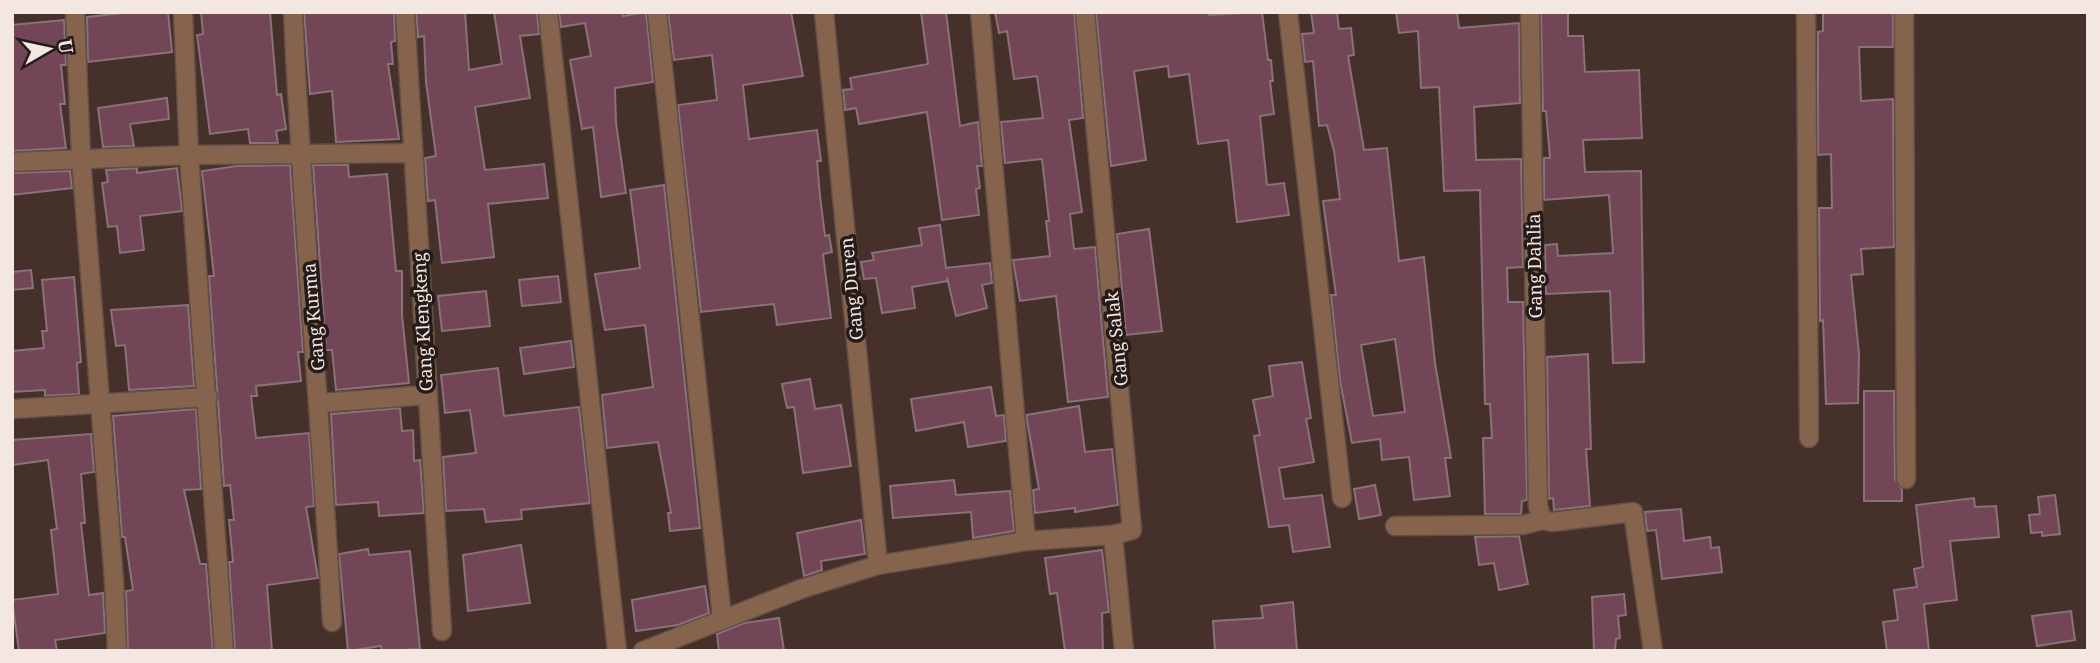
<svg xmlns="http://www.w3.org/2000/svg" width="2100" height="663" font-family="'Noto Serif',serif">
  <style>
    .building { fill: #734657; stroke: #8a717a; stroke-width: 2; fill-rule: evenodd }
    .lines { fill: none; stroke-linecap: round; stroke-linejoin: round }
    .minor-casing { stroke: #614e46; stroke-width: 21 }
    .minor { stroke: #86634c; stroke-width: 18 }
    .labels { text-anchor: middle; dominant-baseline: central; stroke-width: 7; stroke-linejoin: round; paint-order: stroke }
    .street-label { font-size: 18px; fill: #f4e6e1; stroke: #251b18 }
  </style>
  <rect width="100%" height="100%" fill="#453129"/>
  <!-- building -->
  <path class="building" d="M 132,12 L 168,12 L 172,52 L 88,62 L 87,17 Z
    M 201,12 L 270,12 L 277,95 L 281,94 L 286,129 L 276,131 L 278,143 L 250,143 L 248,129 L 210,134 L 197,35 L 203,34 Z
    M 304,12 L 394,12 L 395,41 L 391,42 L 393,64 L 388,64 L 399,139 L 336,142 L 332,91 L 310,94 Z
    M 416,12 L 465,12 L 469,70 L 502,64 L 494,12 L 537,12 L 539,34 L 520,36 L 530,98 L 475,107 L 485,170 L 544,164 L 548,198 L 488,204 L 494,257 L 442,263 L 435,200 L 428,201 L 425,158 L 436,156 L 426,82 L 424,36 L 418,37 Z
    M 559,12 L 622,12 L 623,16 L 646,12 L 653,82 L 615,88 L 616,123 L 626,193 L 601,197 L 593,127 L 582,129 L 570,60 L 591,56 L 585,23 L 561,27 Z
    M 668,12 L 791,12 L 803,76 L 743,85 L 749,139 L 817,130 L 821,161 L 817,161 L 820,196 L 825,236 L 829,235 L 832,252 L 823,254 L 831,318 L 777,325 L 774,304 L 701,312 L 678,105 L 717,100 L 712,55 L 674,60 Z
    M 921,12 L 946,12 L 960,126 L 978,122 L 982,166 L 977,166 L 980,188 L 976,189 L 979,215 L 942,220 L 927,112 L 859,124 L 856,108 L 845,110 L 843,90 L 852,89 L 850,78 L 928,64 Z
    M 995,12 L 1074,12 L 1083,118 L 1069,120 L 1082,212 L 1070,214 L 1074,249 L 1095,247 L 1108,397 L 1068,402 L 1056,296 L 1020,301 L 1013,260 L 1050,256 L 1046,221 L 1049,221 L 1042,159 L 1005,163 L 1001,122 L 1043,118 L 1037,76 L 1014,79 L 1007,31 L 999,33 Z
    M 1096,12 L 1209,12 L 1209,15 L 1262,12 L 1268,60 L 1271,60 L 1273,81 L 1270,81 L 1274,114 L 1260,116 L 1267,185 L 1284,183 L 1289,215 L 1237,222 L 1228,140 L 1198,144 L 1189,74 L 1169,77 L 1168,66 L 1134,71 L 1146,160 L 1111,166 Z
    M 1311,12 L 1337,12 L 1339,29 L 1351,28 L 1354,55 L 1348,56 L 1364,150 L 1387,148 L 1399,261 L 1424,257 L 1435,363 L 1451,458 L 1445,458 L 1450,496 L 1414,500 L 1409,457 L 1382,460 L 1380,439 L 1352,443 L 1340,381 L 1331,295 L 1336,295 L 1323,201 L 1340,199 L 1334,151 L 1327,125 L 1319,126 L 1313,61 L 1305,62 L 1302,34 L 1314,33 ZM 1395,339 L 1405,412 L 1373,416 L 1361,345 Z
    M 1396,12 L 1457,12 L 1459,28 L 1519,23 L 1520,103 L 1474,107 L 1476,160 L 1521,159 L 1523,267 L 1507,268 L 1508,302 L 1523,302 L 1527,500 L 1522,501 L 1521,514 L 1485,514 L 1483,438 L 1492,438 L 1490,404 L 1485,404 L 1480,190 L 1444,191 L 1439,87 L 1421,88 L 1418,31 L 1399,33 Z
    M 1541,12 L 1568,12 L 1568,36 L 1583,36 L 1585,72 L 1639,70 L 1642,138 L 1583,140 L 1585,172 L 1641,171 L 1644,362 L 1613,363 L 1610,291 L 1546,294 L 1545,245 L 1557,244 L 1558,256 L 1613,253 L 1609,195 L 1544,200 L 1544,158 L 1550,158 L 1546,111 L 1543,111 Z
    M 1823,12 L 1893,12 L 1893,47 L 1859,47 L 1861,101 L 1893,99 L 1894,247 L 1861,249 L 1863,274 L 1851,275 L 1859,354 L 1858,403 L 1826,404 L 1823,320 L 1820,321 L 1819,208 L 1832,208 L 1831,154 L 1818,155 L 1818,32 L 1823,31 Z
    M 64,20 L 66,65 L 61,65 L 65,104 L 60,104 L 66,148 L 12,151 L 12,25 Z
    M 167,98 L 169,119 L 130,124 L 134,146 L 103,147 L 98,108 Z
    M 290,165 L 303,352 L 298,352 L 301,381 L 256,386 L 257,396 L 251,396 L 256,438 L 309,433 L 314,506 L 306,507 L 318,578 L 267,585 L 272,651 L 235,651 L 229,562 L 233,562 L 229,520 L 234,520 L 230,485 L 224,486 L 209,276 L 214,276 L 202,171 L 237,166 Z
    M 313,165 L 348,165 L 349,177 L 387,174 L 396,271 L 402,271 L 402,315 L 409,383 L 336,390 L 332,350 L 326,350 Z
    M 137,168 L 137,173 L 177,168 L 182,211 L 140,216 L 144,250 L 120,253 L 117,226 L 108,227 L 102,183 L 108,182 L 106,170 Z
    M 70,171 L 72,188 L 12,195 L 12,173 Z
    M 664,185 L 700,528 L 670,531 L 668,513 L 671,513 L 658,442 L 607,448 L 602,395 L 653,387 L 645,325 L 605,330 L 595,274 L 640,268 L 630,190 Z
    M 940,225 L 946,268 L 990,263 L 992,283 L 982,285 L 987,308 L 956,316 L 947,277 L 948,281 L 912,287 L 915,308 L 882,313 L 876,278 L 864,279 L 861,262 L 874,260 L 872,253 L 922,245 L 919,228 Z
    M 1149,229 L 1162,331 L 1126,335 L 1117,234 Z
    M 31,270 L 33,288 L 12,290 L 12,272 Z
    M 558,276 L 561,302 L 522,306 L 519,280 Z
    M 74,277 L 81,362 L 77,363 L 79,394 L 45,396 L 45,390 L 12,392 L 12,351 L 44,348 L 42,331 L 47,331 L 42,280 Z
    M 486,291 L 490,326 L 442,331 L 438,296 Z
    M 188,305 L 194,386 L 129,390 L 125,345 L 116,346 L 111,310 Z
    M 571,341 L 574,367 L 524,374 L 520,348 Z
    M 1588,354 L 1591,449 L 1586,449 L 1590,506 L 1554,510 L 1553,498 L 1549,499 L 1547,357 Z
    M 1302,362 L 1311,418 L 1306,419 L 1314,462 L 1279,468 L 1284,499 L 1322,495 L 1330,547 L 1293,552 L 1289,525 L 1269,527 L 1254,436 L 1260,435 L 1253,400 L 1273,396 L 1269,366 Z
    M 498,368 L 504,416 L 579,407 L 590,503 L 521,510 L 522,519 L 486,522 L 484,509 L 446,511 L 443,457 L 476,453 L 470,410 L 445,413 L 441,375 Z
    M 810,379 L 815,409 L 841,405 L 851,466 L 803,473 L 794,407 L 787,408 L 782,384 Z
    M 991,387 L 996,416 L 1004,415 L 1006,441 L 968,447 L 964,422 L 916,431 L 911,399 Z
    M 1864,391 L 1894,391 L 1895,479 L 1902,490 L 1902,501 L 1864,501 Z
    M 1079,406 L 1085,452 L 1112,449 L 1118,505 L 1075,512 L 1075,508 L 1035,513 L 1033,490 L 1039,489 L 1026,415 Z
    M 400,408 L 402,431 L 413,430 L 414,461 L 420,460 L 424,513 L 379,516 L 378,502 L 336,505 L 331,414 Z
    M 196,409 L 201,489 L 184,490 L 200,564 L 206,564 L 213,651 L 128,651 L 126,591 L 133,590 L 125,537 L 122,537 L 113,416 Z
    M 91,434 L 94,472 L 81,474 L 85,523 L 81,523 L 89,595 L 103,593 L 105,633 L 55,640 L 57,651 L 19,651 L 12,600 L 58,594 L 51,530 L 57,529 L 48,460 L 12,465 L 12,440 Z
    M 954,480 L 956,495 L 1010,491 L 1014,531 L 973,538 L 971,512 L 893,518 L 890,486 Z
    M 1375,485 L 1381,515 L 1359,519 L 1354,489 Z
    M 2055,495 L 2060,534 L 2042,536 L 2042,532 L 2031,533 L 2029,515 L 2040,514 L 2038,497 Z
    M 1974,498 L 1975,507 L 1996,506 L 1999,537 L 1950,541 L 1957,600 L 1924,604 L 1929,651 L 1887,651 L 1883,622 L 1898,620 L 1894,590 L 1917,587 L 1914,569 L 1923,567 L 1916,505 Z
    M 1681,509 L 1684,541 L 1710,537 L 1711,548 L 1719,547 L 1722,572 L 1662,579 L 1656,530 L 1647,531 L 1645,512 Z
    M 861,520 L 865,554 L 821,561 L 822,570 L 804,576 L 797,533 Z
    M 1519,536 L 1528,584 L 1499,590 L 1494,563 L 1479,565 L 1475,537 Z
    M 521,545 L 530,603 L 468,611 L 463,555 Z
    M 368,549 L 369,555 L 410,551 L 420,649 L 382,651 L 381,646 L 348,651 L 339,554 Z
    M 1102,550 L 1109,612 L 1102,613 L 1103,651 L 1065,651 L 1057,593 L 1050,594 L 1045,558 Z
    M 705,586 L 709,613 L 678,625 L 636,631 L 632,600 Z
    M 1624,594 L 1626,615 L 1618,616 L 1620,638 L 1616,639 L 1615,651 L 1594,651 L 1592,597 Z
    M 1293,602 L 1297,651 L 1215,651 L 1213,621 L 1263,618 L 1261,606 Z
    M 2071,611 L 2075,640 L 2037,646 L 2032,616 Z
    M 779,618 L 784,651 L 719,651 L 717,634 L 744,623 Z"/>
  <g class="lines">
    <!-- minor casing -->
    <g class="minor-casing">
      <path id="minor" d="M 75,12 L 81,158 L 114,581 L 117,651
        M 183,12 L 189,155 L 224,651
        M 293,12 C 302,216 321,418 332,622
        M 405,12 L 442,631
        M 548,12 L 617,651
        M 657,12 L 722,618
        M 824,12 L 878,565
        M 980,12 L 1026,541
        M 1288,12 L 1342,498
        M 1530,12 L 1538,506 L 1542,520
        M 1806,12 L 1809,438
        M 1904,12 L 1906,479
        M 12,162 L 189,155 L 412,153
        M 320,403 L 427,395
        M 12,409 L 208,397
        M 1395,526 L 1523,525 L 1542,520 L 1552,522 L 1633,512 L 1653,651
        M 1113,535 L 1124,651
        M 643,651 L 801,589 L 878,565 L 1026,541 L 1113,535 L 1132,530 L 1085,12"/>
    </g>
    <!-- minor -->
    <use href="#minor" class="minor"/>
  </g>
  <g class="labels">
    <!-- street labels -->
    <g class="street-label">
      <text transform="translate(1534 266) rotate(-91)">Gang Dahlia</text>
      <text transform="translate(851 289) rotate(-96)">Gang Duren</text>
      <text transform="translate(313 317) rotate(-95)">Gang Kurma</text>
      <text transform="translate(422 322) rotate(-93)">Gang Klengkeng</text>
      <text transform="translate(1116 339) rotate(-96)">Gang Salak</text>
    </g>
  </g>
  <!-- border -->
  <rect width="2100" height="663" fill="none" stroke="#f4e6e1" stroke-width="28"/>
  <!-- north arrow -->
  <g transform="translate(49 49) rotate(81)" stroke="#251b18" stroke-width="5" paint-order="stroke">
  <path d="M0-5L12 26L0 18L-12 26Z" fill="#f4e6e1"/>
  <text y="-10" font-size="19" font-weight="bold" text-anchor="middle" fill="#f4e6e1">U</text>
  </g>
</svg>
